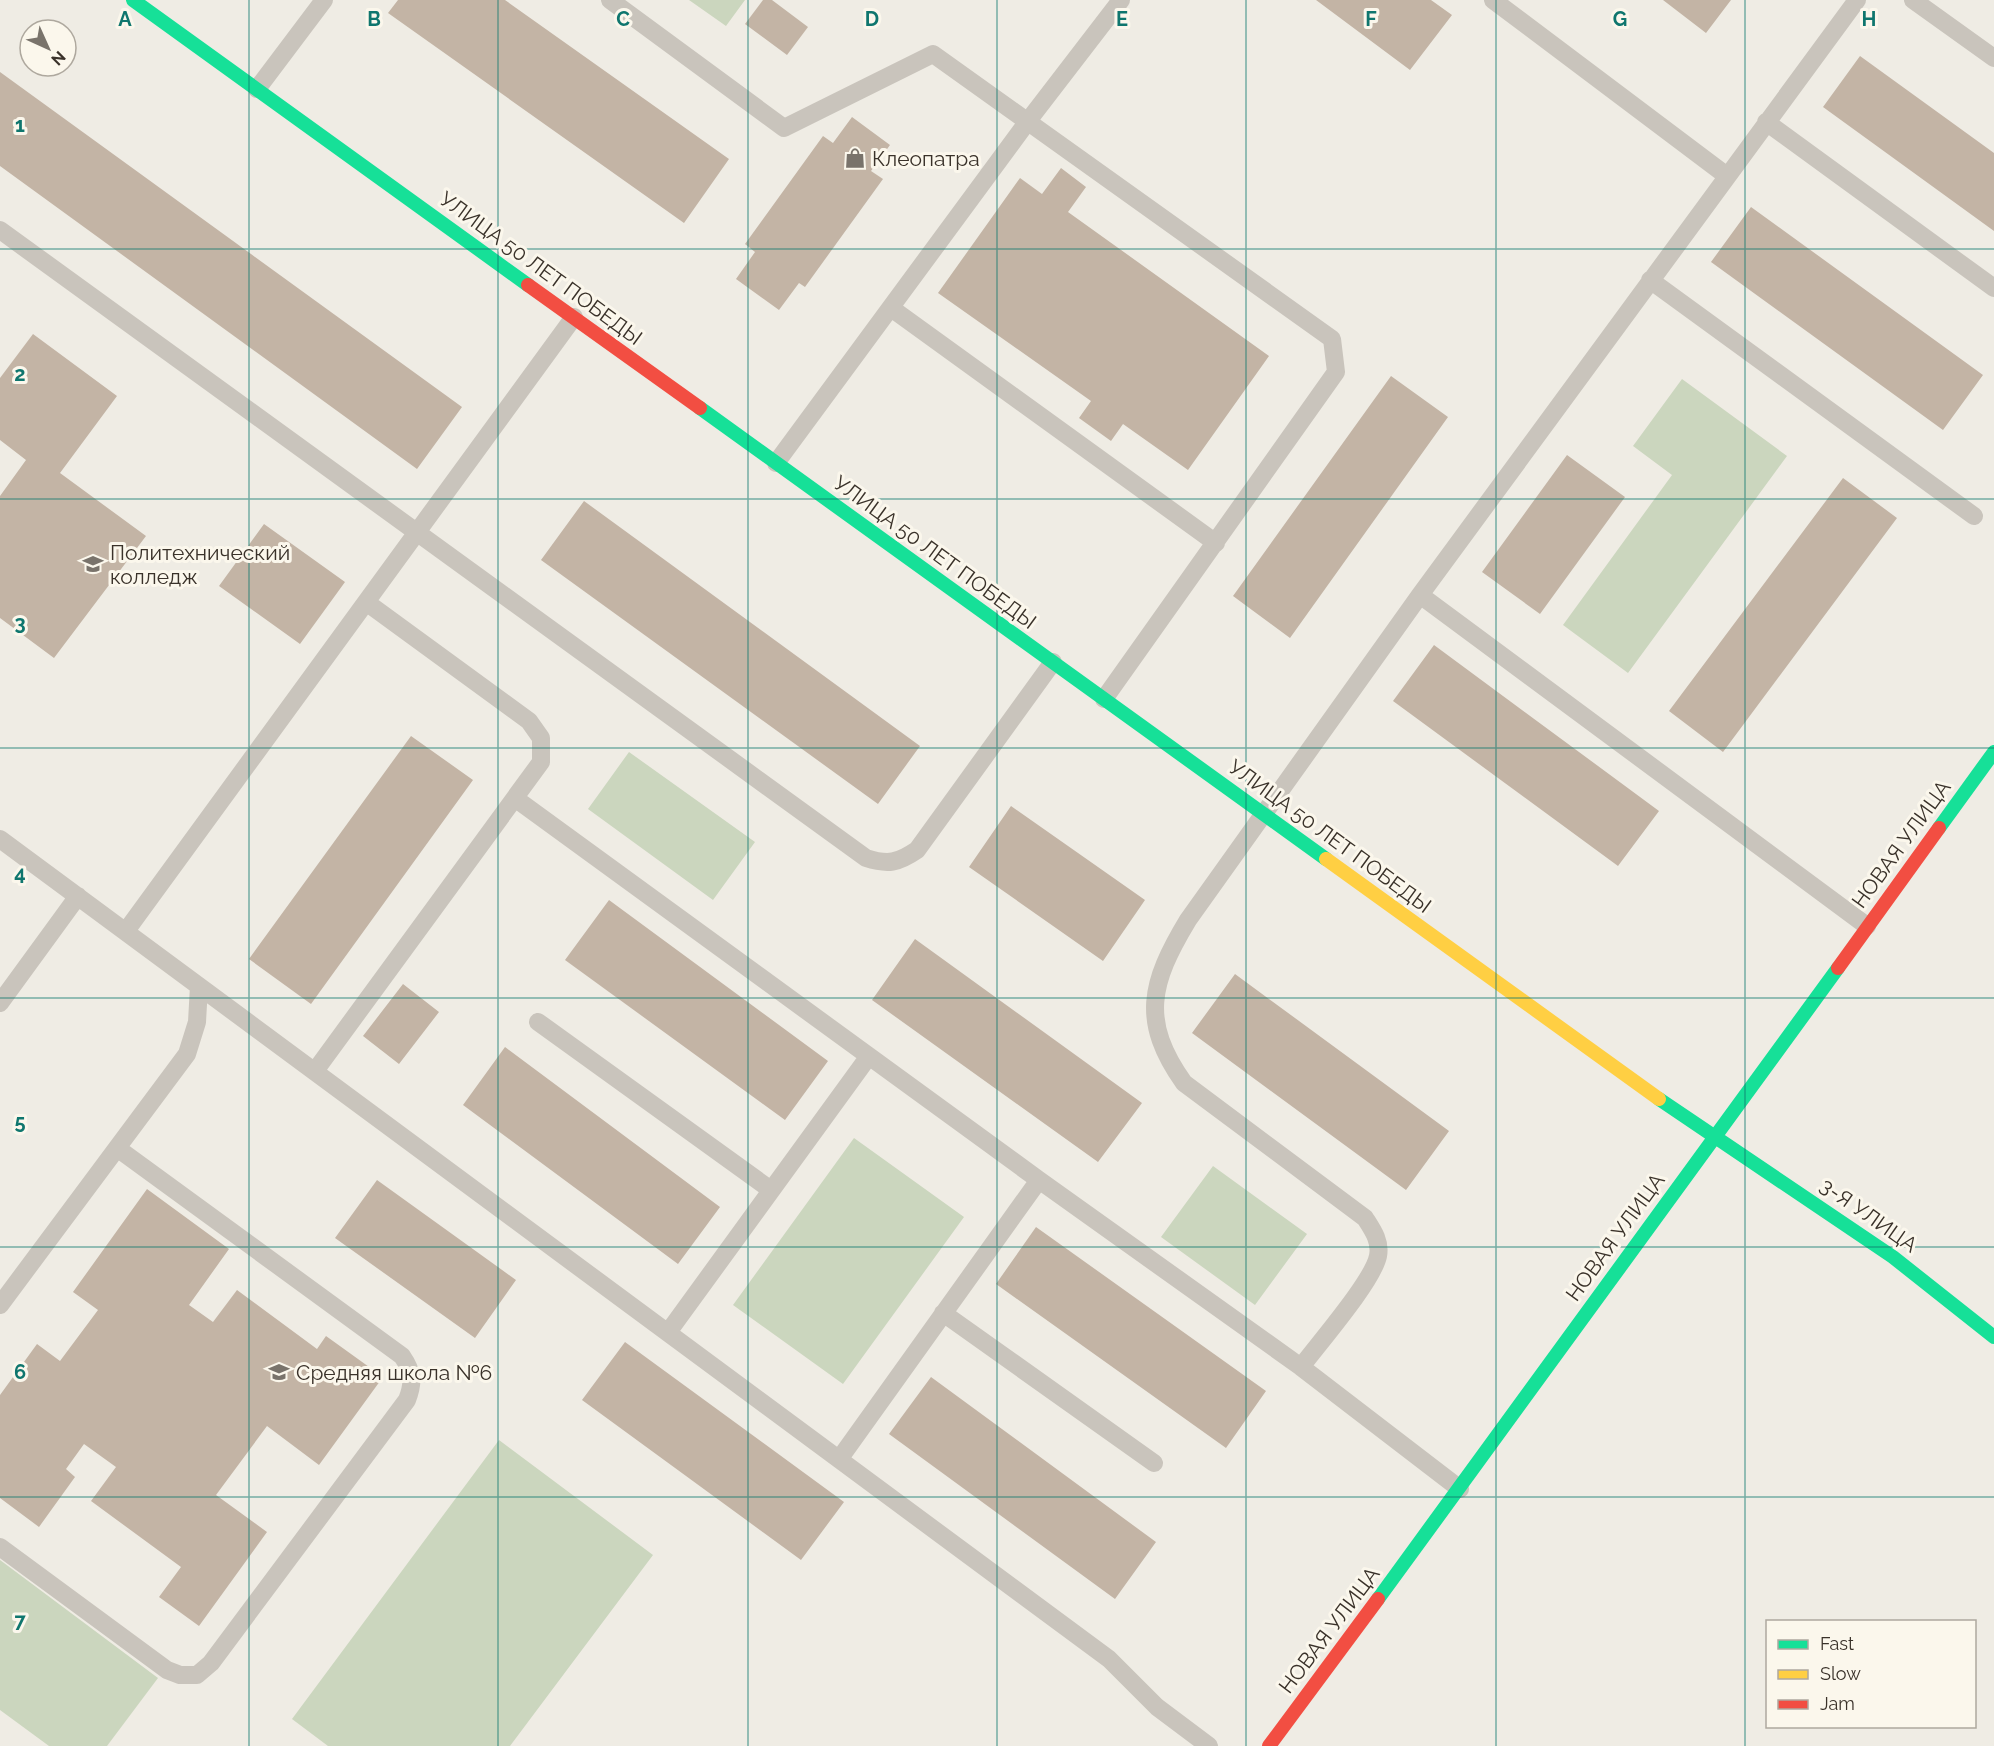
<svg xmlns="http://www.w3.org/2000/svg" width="1994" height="1746" font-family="Raleway,sans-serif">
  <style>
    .green { fill: #cbd6be }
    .building { fill: #c3b4a5 }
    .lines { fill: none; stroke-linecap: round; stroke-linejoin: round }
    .lane { stroke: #c9c4bc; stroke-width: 18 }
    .fast { stroke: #16e098; stroke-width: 14 }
    .slow { stroke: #ffcf43; stroke-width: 14 }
    .jam { stroke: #f24e42; stroke-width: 14 }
    .grid { fill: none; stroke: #0f766e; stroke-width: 1.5; stroke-opacity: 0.55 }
    .labels { text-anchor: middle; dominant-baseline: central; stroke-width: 6; stroke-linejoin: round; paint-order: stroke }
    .poi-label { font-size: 21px; fill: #3a322a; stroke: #fbf7ec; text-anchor: start }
    .street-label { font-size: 21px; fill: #3a322a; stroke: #fbf7ec }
    .grid-label { font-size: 20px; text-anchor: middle; font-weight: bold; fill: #0f766e; stroke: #fbf7ec; stroke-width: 6; stroke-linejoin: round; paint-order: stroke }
  </style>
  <rect width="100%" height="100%" fill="#efece4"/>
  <!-- green -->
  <path class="green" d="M 689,0 L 745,0 L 726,26 Z
    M 1682,379 L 1787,456 L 1628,673 L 1563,625 L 1672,475 L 1633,446 Z
    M 629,752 L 755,842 L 713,900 L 588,809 Z
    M 854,1138 L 964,1217 L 843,1384 L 733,1305 Z
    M 1213,1166 L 1307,1234 L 1255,1305 L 1161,1237 Z
    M 499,1440 L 653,1555 L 510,1746 L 328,1746 L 292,1719 Z
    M 0,1560 L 158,1678 L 107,1746 L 49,1746 L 0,1710 Z"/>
  <!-- building -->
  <path class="building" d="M 398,0 L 505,0 L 729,159 L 684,223 L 388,13 Z
    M 763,0 L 772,0 L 808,27 L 787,55 L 745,24 Z
    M 1316,0 L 1431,0 L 1452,15 L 1410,70 Z
    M 1663,0 L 1731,0 L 1706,33 Z
    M 1860,56 L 1994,153 L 1994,231 L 1823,107 Z
    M 0,72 L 462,407 L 417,469 L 0,166 Z
    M 852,117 L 890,145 L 871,171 L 883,179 L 805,287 L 799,283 L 779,310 L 736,279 L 755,252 L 745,244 L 823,136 L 833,143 Z
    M 1061,168 L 1086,187 L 1068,212 L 1269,356 L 1188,470 L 1123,424 L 1111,441 L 1079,418 L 1091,401 L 938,293 L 1020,178 L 1042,194 Z
    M 1751,207 L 1983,375 L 1943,430 L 1711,262 Z
    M 33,334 L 117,396 L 60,473 L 146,536 L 54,658 L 0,618 L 0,496 L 26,460 L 0,440 L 0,378 Z
    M 1391,376 L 1448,417 L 1290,638 L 1233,596 Z
    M 1567,455 L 1625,497 L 1540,614 L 1482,572 Z
    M 1843,478 L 1897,518 L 1723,752 L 1669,711 Z
    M 584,501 L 920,746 L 878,804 L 541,560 Z
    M 264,524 L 345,582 L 300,644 L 219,586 Z
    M 1434,645 L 1659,811 L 1618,866 L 1393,701 Z
    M 411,736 L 473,780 L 311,1004 L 249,959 Z
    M 1011,806 L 1145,900 L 1103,961 L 969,867 Z
    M 609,900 L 828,1061 L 785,1120 L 565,960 Z
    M 915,939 L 1142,1103 L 1098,1162 L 872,1000 Z
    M 1235,974 L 1449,1131 L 1406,1190 L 1192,1033 Z
    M 403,984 L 439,1012 L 399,1064 L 363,1036 Z
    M 505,1047 L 720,1207 L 678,1264 L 463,1105 Z
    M 377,1180 L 516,1280 L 475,1338 L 335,1238 Z
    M 147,1189 L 229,1249 L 189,1305 L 213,1322 L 237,1290 L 317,1349 L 326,1336 L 383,1377 L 319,1465 L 267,1426 L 216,1495 L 267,1532 L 199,1626 L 159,1597 L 181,1567 L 91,1501 L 116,1467 L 84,1444 L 66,1469 L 75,1477 L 39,1527 L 0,1498 L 0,1395 L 37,1344 L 60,1361 L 98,1310 L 73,1292 Z
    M 1036,1227 L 1266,1391 L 1226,1448 L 996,1284 Z
    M 625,1342 L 844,1502 L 801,1560 L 582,1400 Z
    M 931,1377 L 1156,1542 L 1115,1599 L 889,1434 Z"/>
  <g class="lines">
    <!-- lane -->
    <path class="lane" d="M 610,0 L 784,128 L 933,54 L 1332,339 L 1336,372 L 1104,699
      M 1493,0 L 1727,176
      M 1913,0 L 1994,58
      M 257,89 L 324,0
      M 1766,122 L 1994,288
      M 0,230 L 866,858 C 888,865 898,863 917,850 L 1053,662
      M 1650,280 L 1974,516
      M 891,308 L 1216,543
      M 776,463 L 1028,121 L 1121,0
      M 1420,595 L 1867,926
      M 516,799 L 1039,1180 L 1301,1367 L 1460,1489
      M 0,839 L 1109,1659 L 1157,1707 L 1209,1746
      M 126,931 L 574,317
      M 0,1003 L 78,896
      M 538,1022 L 771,1190
      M 315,1071 L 541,762 L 541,738 L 529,721 L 366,602
      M 0,1305 L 187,1054 L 197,1022 L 199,986
      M 943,1313 L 1154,1463
      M 669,1331 L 869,1056
      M 1301,1367 C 1319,1343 1373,1281 1378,1256 C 1381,1241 1372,1229 1365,1218 L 1184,1083 C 1140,1021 1150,983 1188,920 L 1420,595 L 1857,0
      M 840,1458 L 1039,1180
      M 0,1547 L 167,1670 L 180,1675 L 197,1675 L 211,1663 L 407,1400 C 414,1382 413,1372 402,1356 L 117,1148"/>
    <!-- fast -->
    <path class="fast" d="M 133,0 L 528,285
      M 700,408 L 1326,859
      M 1939,828 L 1994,752
      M 1659,1099 L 1893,1257 L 1994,1337
      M 1378,1599 L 1838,968"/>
    <!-- slow -->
    <path class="slow" d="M 1326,859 L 1659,1099"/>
    <!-- jam -->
    <path class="jam" d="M 528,285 L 700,408
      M 1838,968 L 1939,828
      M 1269,1746 L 1378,1599"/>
  </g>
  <!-- grid -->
  <path class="grid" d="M 249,0 L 249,1746M 498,0 L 498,1746M 748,0 L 748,1746M 997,0 L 997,1746M 1246,0 L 1246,1746M 1496,0 L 1496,1746M 1745,0 L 1745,1746M 0,249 L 1994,249M 0,499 L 1994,499M 0,748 L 1994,748M 0,998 L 1994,998M 0,1247 L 1994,1247M 0,1497 L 1994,1497"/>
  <!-- icons -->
  <defs>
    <g id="shop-bare" transform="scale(1.62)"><path d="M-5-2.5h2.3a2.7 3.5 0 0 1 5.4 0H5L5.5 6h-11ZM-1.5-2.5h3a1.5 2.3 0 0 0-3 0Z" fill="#79736b" stroke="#fbf7ec" stroke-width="2.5" paint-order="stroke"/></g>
    <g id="university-bare" transform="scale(1.62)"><path d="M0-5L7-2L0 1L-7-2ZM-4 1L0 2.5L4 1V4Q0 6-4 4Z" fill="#79736b" stroke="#fbf7ec" stroke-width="2.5" paint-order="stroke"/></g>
    <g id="school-bare" transform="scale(1.62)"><path d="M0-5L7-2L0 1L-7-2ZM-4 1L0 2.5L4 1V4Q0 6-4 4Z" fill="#79736b" stroke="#fbf7ec" stroke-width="2.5" paint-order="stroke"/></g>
  </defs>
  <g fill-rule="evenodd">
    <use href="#shop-bare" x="855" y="158"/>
    <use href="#university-bare" x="93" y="564"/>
    <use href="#school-bare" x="279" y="1372"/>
  </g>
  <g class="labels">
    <!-- poi labels -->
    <g class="poi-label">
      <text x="872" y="158">Клеопатра</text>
      <text x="110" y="552">Политехнический<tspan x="110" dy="24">колледж</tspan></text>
      <text x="296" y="1372">Средняя школа №6</text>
    </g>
    <!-- street labels -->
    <g class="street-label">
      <text transform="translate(541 268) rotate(36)">УЛИЦА 50 ЛЕТ ПОБЕДЫ</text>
      <text transform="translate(935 552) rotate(36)">УЛИЦА 50 ЛЕТ ПОБЕДЫ</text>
      <text transform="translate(1330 836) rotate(36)">УЛИЦА 50 ЛЕТ ПОБЕДЫ</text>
      <text transform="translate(1901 844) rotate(-54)">НОВАЯ УЛИЦА</text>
      <text transform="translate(1869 1215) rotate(35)">3-Я УЛИЦА</text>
      <text transform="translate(1615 1237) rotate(-54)">НОВАЯ УЛИЦА</text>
      <text transform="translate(1329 1630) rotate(-53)">НОВАЯ УЛИЦА</text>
    </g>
  </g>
  <g class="grid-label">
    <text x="125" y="26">A</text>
    <text x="374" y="26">B</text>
    <text x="623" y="26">C</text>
    <text x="872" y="26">D</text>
    <text x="1122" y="26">E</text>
    <text x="1371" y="26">F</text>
    <text x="1620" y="26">G</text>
    <text x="1869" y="26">H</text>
    <text x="20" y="132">1</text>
    <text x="20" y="381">2</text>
    <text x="20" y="630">3</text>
    <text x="20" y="880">4</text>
    <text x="20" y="1129">5</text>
    <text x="20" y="1379">6</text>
    <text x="20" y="1628">7</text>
  </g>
  <!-- legend -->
  <rect x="1766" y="1620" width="210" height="108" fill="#fbf7ec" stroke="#aea89e" stroke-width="1.5"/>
  <rect x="1778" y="1640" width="30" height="9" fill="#16e098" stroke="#aea89e" stroke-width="1.5"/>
  <text x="1820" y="1650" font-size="18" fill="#3a322a">Fast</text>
  <rect x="1778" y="1670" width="30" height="9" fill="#ffcf43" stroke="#aea89e" stroke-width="1.5"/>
  <text x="1820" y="1680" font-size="18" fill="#3a322a">Slow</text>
  <rect x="1778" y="1700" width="30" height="9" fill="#f24e42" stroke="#aea89e" stroke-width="1.5"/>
  <text x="1820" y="1710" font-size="18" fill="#3a322a">Jam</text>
  <!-- north arrow -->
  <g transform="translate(48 48) rotate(135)"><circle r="28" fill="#fbf7ec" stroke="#aea89e" stroke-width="1.5"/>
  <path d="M0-4.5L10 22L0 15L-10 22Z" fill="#79736b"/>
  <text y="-9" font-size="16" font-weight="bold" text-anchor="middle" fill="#3a322a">N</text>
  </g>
</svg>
